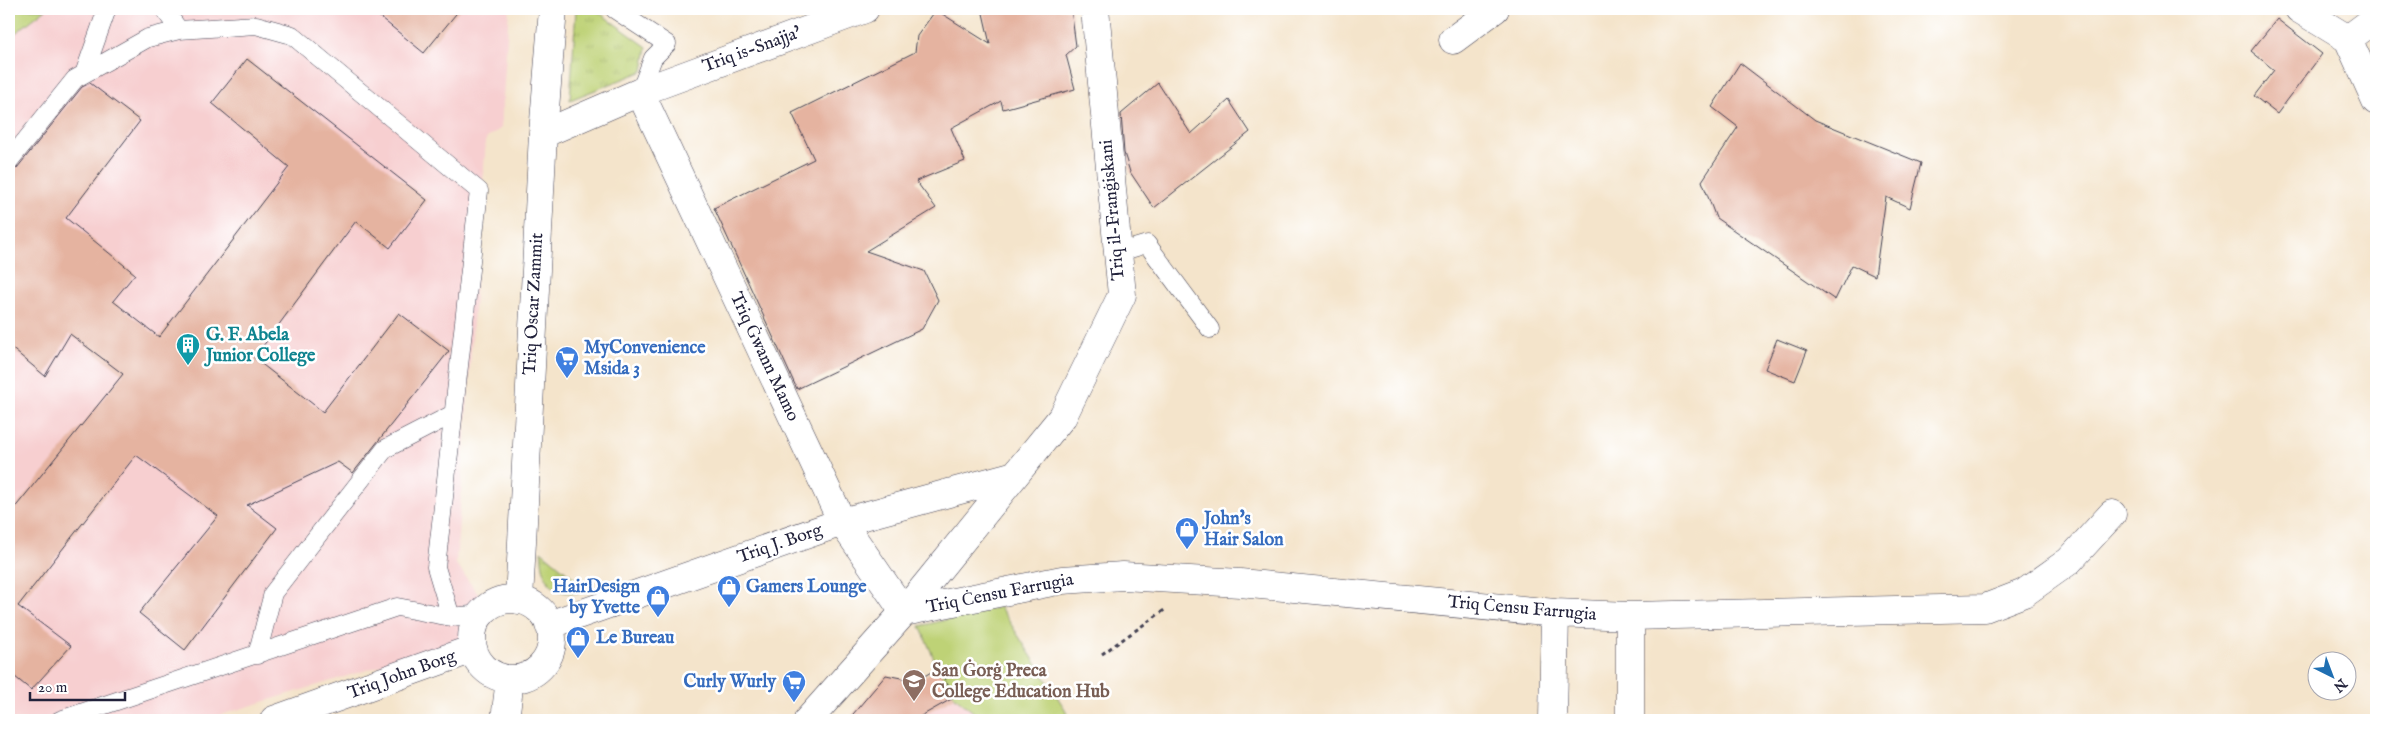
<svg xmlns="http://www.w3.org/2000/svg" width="2385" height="729" font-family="'IM FELL English',serif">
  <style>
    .built { fill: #f7cfd0 }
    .grass { fill: url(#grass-tufts); stroke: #707a58 }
    .garden { fill: #bed276; stroke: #707a58 }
    .building { fill: #e5b3a0 }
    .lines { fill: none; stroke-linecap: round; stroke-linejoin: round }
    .service-casing { stroke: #423f51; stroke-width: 19 }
    .minor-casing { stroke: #423f51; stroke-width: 29 }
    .path { stroke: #423f51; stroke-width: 3; stroke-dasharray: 4 4; stroke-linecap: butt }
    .service { stroke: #fff; stroke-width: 18 }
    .minor { stroke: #fff; stroke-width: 28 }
    .labels { text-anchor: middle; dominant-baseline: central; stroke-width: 5; stroke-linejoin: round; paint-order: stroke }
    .street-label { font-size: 18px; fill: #22223b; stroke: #fff }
    .culture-label { font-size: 18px; font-weight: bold; fill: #0d838f; stroke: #fff; text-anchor: start }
    .shop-label { font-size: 18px; font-weight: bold; fill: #366cbe; stroke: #fff; text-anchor: start }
    .education-label { font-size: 18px; font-weight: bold; fill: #785e54; stroke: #fff; text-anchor: start }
  </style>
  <defs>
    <pattern id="grass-tufts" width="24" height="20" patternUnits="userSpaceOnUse" patternTransform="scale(1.25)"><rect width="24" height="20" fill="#bed276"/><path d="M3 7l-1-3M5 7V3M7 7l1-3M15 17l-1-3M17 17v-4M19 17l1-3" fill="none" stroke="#a3b467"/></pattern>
  </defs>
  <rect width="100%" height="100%" fill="#fff"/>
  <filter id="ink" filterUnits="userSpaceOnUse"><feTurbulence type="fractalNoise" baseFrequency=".02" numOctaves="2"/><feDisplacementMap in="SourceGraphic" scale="10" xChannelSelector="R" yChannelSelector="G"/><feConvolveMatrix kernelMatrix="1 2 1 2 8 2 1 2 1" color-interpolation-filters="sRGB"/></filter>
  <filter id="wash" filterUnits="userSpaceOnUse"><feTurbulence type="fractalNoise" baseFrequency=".0096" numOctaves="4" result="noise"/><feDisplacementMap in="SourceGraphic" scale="20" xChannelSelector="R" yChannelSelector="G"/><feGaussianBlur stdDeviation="1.12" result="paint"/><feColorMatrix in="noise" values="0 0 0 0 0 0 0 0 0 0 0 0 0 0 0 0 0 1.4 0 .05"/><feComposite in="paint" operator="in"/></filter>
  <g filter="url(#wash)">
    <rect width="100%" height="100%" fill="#f4e4cb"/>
    <!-- built -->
    <path class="built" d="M 9,9 L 509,9 L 501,128 L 486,139 L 456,564 L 481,598 L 461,641 L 204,720 L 9,720 Z
      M 955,697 L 983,720 L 848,720 L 932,710 Z"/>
    <!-- grass -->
    <path class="grass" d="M 576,9 L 594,9 L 647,47 L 643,71 L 570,100 Z
      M 541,551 L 591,592 C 554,596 544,589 541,551 Z"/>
    <!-- garden -->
    <path class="garden" d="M 9,9 L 46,9 L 9,38 Z
      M 1000,607 L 1072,720 L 983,720 L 955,697 L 938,668 L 920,626 Z"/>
    <g id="blocks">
      <!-- building -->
      <path class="building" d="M 370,9 L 460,9 L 424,53 Z
        M 982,9 L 1071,9 L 1076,46 L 1066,55 L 1075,89 L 1003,109 L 1001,101 L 951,128 L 965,161 L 916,181 L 936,208 L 866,251 L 924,271 L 938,300 L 922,329 L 797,389 L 714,208 L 814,159 L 792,113 L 915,52 L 917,36 L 936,10 L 990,44 Z
        M 2277,19 L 2322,54 L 2277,114 L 2254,96 L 2274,70 L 2251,51 Z
        M 247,59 L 427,200 L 390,248 L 356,221 L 254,358 L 323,412 L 399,313 L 449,351 L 353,473 L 338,462 L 247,505 L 277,528 L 185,650 L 139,613 L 218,516 L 136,455 L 18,606 L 71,646 L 31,690 L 9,672 L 9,515 L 123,374 L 70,334 L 45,376 L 9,346 L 9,172 L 17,168 L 82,87 L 90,83 L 140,121 L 66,218 L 135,274 L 113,301 L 159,337 L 289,167 L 212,103 Z
        M 1740,63 L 1815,120 L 1921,163 L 1910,208 L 1886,197 L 1875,276 L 1852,265 L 1835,300 L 1716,218 L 1702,181 L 1738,127 L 1712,107 Z
        M 1158,83 L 1191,134 L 1229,100 L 1250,132 L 1154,208 L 1130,172 L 1124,153 L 1121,114 Z
        M 1777,339 L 1807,351 L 1795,381 L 1765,369 Z
        M 938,668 L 955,697 L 914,720 L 848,720 L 886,675 L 916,681 Z"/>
    </g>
  </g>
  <g filter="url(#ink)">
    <use href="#blocks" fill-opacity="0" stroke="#423f51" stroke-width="1"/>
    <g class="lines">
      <!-- service casing -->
      <g class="service-casing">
        <path id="service" d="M 164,9 L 179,30
          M 614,9 L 667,44 L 653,58 L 640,92
          M 84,74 L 107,9
          M 9,161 L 75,79 L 148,38 L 179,30 L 256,25 L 292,35 L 479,191 L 436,567 L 451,617
          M 1117,253 L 1147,244 L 1210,329
          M 257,655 L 273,593 L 385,449 L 453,414
          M 60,720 L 397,607 L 451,617 L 482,614"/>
      </g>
      <!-- minor casing -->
      <g class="minor-casing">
        <path id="minor" d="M 2299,9 L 2348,39 L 2376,101
          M 2348,39 L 2376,18
          M 1453,40 L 1495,9
          M 640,92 L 842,522 L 904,612
          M 543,134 L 640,92 L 865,9
          M472 639a40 40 0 1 1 80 0a40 40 0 1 1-80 0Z
          M 519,600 L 543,134 L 553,9
          M 904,612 L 1062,580 L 1123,576 L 1240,583 L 1555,613 L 1630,616 L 1985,608 L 2024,593 L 2069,561 L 2112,514
          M 549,625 L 842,522 L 1015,475
          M 274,720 L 473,649
          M 505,720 L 510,679
          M 808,720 L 904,612 L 1063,416 L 1122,295 L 1095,9
          M 1553,720 L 1555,613
          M 1630,720 L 1630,616"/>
      </g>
      <!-- path -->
      <path class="path" d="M 1102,654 L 1166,609"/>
      <!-- service -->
      <use href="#service" class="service"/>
      <!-- minor -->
      <use href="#minor" class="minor"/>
    </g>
  </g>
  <!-- icons -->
  <defs>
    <g id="building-pin" transform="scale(1.25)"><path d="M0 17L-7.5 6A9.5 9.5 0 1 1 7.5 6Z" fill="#0f9aa8" stroke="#fff"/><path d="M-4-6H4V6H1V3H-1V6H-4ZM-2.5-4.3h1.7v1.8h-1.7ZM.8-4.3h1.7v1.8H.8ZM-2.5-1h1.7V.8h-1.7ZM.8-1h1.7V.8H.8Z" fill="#fff"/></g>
    <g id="supermarket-pin" transform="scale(1.25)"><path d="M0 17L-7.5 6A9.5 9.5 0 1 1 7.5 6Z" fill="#3f7fe0" stroke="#fff"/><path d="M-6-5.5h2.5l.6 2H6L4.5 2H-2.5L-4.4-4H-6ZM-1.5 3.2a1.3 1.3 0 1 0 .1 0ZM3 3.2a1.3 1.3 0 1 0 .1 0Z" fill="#fff"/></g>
    <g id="shop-pin" transform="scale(1.25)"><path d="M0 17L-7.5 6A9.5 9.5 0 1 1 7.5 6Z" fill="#3f7fe0" stroke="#fff"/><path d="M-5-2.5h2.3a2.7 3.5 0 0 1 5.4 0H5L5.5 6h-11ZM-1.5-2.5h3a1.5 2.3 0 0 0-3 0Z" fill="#fff"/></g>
    <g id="school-pin" transform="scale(1.25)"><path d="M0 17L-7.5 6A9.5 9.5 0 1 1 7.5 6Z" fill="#8d6e63" stroke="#fff"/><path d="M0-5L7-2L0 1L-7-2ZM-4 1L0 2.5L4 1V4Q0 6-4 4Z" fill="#fff"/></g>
  </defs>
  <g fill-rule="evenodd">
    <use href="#building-pin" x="188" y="345"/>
    <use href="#supermarket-pin" x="567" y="358"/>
    <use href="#shop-pin" x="1187" y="529"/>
    <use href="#shop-pin" x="729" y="587"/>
    <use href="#shop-pin" x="658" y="597"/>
    <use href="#shop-pin" x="578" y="638"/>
    <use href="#school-pin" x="914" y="681"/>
    <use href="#supermarket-pin" x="794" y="682"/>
  </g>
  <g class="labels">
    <!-- street labels -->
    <g class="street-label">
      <text transform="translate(752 50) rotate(-20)">Triq is-Snajja'</text>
      <text transform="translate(1113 210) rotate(-95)">Triq il-Franġiskani</text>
      <text transform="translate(534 304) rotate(-87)">Triq Oscar Zammit</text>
      <text transform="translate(764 357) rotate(65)">Triq Ġwann Mamo</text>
      <text transform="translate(780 544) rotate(-19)">Triq J. Borg</text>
      <text transform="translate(1000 594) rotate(-11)">Triq Ċensu Farrugia</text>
      <text transform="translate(1522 609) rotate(5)">Triq Ċensu Farrugia</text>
      <text transform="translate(402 675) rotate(-20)">Triq John Borg</text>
    </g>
    <!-- culture labels -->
    <g class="culture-label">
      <text x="206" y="335">G. F. Abela<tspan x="206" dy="21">Junior College</tspan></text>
    </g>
    <!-- shop labels -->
    <g class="shop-label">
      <text x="584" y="348">MyConvenience<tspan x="584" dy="21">Msida 3</tspan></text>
      <text x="1204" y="519">John's<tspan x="1204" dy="21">Hair Salon</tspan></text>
      <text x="640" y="587" text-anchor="end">HairDesign<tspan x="640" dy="21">by Yvette</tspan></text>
      <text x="746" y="587">Gamers Lounge</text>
      <text x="596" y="638">Le Bureau</text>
      <text x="776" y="682" text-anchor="end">Curly Wurly</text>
    </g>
    <!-- education labels -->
    <g class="education-label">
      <text x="932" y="671">San Ġorġ Preca<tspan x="932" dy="21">College Education Hub</tspan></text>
    </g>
  </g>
  <!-- margin -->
  <rect width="2385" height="729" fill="none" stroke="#fff" stroke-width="30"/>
  <!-- north arrow -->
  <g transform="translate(2332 676) rotate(138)"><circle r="24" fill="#ffffff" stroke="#a7a7b1"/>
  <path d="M0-4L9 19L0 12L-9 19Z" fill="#1f6fb2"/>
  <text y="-8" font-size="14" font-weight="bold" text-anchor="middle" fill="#22223b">N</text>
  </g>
  <!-- scale -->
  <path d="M30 692v8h95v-8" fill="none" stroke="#22223b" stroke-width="2.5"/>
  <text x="38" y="692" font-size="15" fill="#22223b" stroke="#ffffff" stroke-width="4" paint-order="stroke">20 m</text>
</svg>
